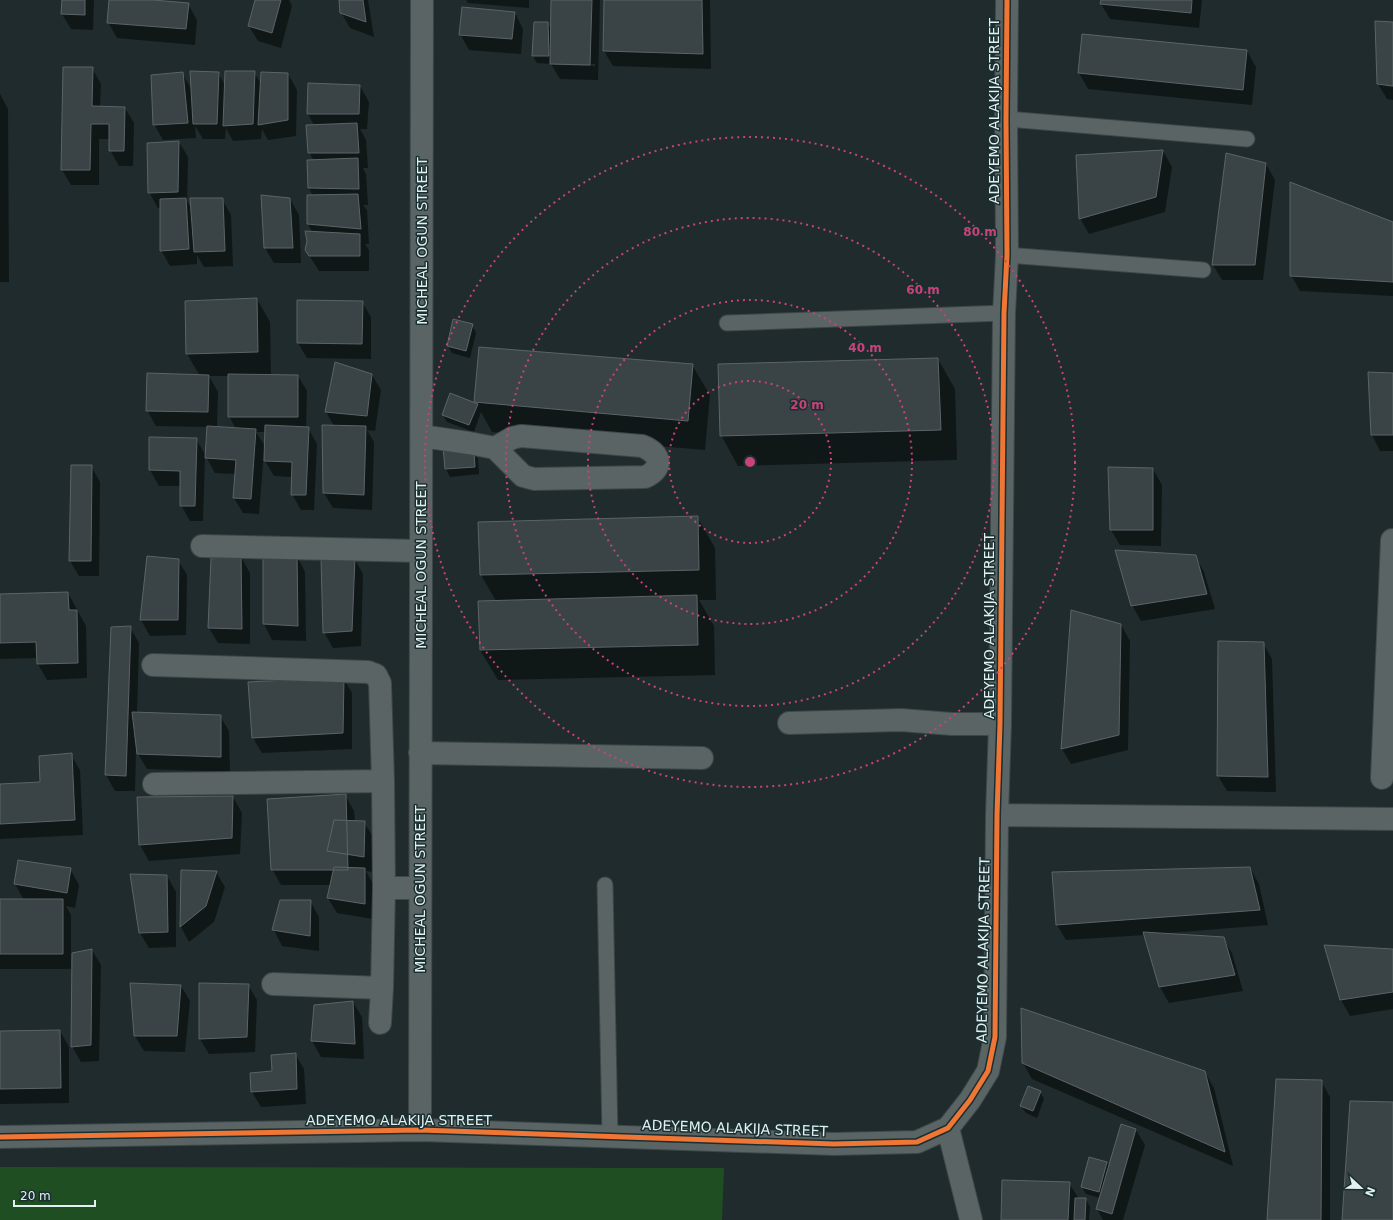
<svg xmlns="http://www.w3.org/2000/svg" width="1393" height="1220" font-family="'DejaVu Sans',sans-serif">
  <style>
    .green { fill: #204e23 }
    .shadow { fill: #0007; fill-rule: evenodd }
    .building { fill: #3a4446; stroke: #5b6467 }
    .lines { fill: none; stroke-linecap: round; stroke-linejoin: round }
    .service-casing { stroke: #3d4748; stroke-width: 17 }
    .minor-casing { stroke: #3d4748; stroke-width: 24 }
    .service { stroke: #5a6464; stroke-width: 15 }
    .minor { stroke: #5a6464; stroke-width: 22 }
    .cycleway-casing { stroke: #1a2f31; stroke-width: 8 }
    .cycleway { stroke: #f07635; stroke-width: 5 }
    .ring { fill: none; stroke: #c94379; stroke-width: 2; stroke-dasharray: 2 4 }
    .labels { text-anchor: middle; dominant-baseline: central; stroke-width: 3; stroke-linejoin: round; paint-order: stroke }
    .street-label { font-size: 14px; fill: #e3f0f0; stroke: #1a2f31 }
    .centre { fill: #c94379; stroke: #1a2f31; stroke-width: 2 }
    .ring-label { font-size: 12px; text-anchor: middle; font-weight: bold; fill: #c94379; stroke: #1a2f31; stroke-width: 3; stroke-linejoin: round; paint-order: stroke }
  </style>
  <rect width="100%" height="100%" fill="#1f2b2c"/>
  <!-- green -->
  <path class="green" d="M 0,1167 L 724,1168 L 722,1220 L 0,1220 Z"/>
  <!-- shadow -->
  <path class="shadow" d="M 63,0 L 94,0 L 93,30 L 71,29 L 62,14 Z
    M 110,0 L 142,0 L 188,4 L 197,20 L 195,45 L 117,38 L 108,22 Z
    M 256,0 L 289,0 L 292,6 L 281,48 L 258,41 L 249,26 Z
    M 340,0 L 368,0 L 374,37 L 350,28 L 341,12 Z
    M 466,0 L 529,0 L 529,8 L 468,3 Z
    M 552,0 L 600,0 L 598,80 L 560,79 L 551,64 L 537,63 L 533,56 L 547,23 L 552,30 ZM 559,63 L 595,64 L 595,66 L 559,65 Z
    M 605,0 L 710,0 L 711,69 L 613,66 L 604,51 Z
    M 1102,0 L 1202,0 L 1199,28 L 1110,19 L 1101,4 Z
    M 515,13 L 523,29 L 521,54 L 469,50 L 460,34 Z
    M 1393,23 L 1393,85 L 1385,84 L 1385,86 L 1393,87 L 1393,100 L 1387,99 L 1378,84 Z
    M 1083,36 L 1247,51 L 1256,67 L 1252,105 L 1088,89 L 1079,73 Z
    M 92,68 L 101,84 L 100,108 L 125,108 L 134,123 L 133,166 L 119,166 L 110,150 L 110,139 L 99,139 L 99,185 L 71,185 L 62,170 Z
    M 254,72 L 261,84 L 288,74 L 297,90 L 296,136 L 268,140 L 262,129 L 261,139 L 233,141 L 226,128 L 225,139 L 203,139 L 195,126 L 196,138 L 163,140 L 154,124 L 182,73 L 192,90 L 218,73 L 225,85 Z
    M 360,86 L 369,102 L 367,129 L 360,129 L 366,140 L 368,168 L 363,168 L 366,174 L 368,205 L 363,205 L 367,210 L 369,244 L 365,244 L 369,250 L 369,271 L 319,271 L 306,250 L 312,232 L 308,224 L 313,196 L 309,188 L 308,161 L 314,161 L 309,152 L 314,125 L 308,114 Z
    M 0,94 L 8,109 L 9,282 L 0,282 Z
    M 179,142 L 188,157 L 187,201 L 192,210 L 222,199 L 231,215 L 233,266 L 204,267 L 197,255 L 197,264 L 170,266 L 161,250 L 161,208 L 158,208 L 149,192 Z
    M 1163,151 L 1172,167 L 1165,212 L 1089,234 L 1080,218 Z
    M 1266,164 L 1275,180 L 1263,280 L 1222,280 L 1213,265 Z
    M 290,199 L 299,215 L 301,263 L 274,263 L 265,248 Z
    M 1393,223 L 1393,296 L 1300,291 L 1291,275 Z
    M 257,299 L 270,322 L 271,376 L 298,376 L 307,391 L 306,428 L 308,428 L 317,444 L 314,510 L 301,510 L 292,494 L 293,477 L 274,476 L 265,461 L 266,451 L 264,451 L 259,514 L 243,513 L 234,498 L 236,474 L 215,473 L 205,455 L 203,521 L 190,521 L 181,505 L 181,486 L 159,486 L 150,470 L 150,438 L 196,439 L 206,456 L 208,427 L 156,426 L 147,410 L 200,376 L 187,354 ZM 209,376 L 229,376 L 229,416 L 236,429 L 217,427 L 218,392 ZM 256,432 L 266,432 L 266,448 Z
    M 362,302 L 371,317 L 371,359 L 307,358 L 298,343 Z
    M 472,325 L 476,333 L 470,358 L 452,353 L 448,346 Z
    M 938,359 L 955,389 L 957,460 L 738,466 L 721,435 Z
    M 692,365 L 710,395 L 705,450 L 492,432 L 481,412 L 474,432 L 447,422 L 443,415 L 477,404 L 475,402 Z
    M 1369,373 L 1393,374 L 1393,451 L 1380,451 L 1372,435 Z
    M 372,375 L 381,390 L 375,431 L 367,430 L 374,442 L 372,510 L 333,508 L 324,493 L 334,426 L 326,412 Z
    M 444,448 L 473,451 L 478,459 L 479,474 L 450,477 L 446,469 Z
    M 91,466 L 100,482 L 99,576 L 79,576 L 70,561 Z
    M 1153,469 L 1162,485 L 1161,546 L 1120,545 L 1111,530 Z
    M 697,517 L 715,548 L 716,600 L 699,600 L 714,626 L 715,675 L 498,680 L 480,650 L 479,602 L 496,601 L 481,575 Z
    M 297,556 L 305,572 L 306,641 L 272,640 L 264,624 Z
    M 1195,556 L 1204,572 L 1215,609 L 1141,621 L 1132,605 Z
    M 148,557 L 178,560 L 187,575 L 186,635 L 150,636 L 141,620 Z
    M 241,557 L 250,573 L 250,644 L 218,643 L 209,628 Z
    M 354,558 L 363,574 L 361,646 L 333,648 L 324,632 Z
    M 68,593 L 86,626 L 87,678 L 47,680 L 38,664 L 38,658 L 0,659 L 0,595 Z
    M 1121,625 L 1130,641 L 1128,750 L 1071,764 L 1062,749 Z
    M 130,627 L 139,643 L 137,714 L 220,716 L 229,731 L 230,772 L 147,769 L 138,754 L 137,749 L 136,749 L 135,791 L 115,791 L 106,775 L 112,628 Z
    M 1263,643 L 1272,659 L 1276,792 L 1227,791 L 1218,776 Z
    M 343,678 L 352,693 L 352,749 L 262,753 L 253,738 Z
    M 71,755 L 80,770 L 83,835 L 0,839 L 0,785 L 41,783 Z
    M 345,795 L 354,811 L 355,822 L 364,822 L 373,837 L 372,872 L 366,871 L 373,884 L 373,919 L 337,913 L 328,898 L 331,885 L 281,885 L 272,869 Z
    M 233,797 L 242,813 L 240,854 L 149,861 L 140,845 L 138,798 Z
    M 1250,868 L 1259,884 L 1268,925 L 1168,933 L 1168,934 L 1223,938 L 1232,953 L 1243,991 L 1169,1003 L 1160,987 L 1145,935 L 1066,940 L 1057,925 Z
    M 70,869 L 79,885 L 75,908 L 66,906 L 71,915 L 71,969 L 0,969 L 0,900 L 24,900 L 15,884 Z
    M 182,871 L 216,872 L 225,887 L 214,922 L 189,942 L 181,927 Z
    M 167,876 L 176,892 L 176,947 L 149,948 L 140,933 Z
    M 310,901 L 319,917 L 319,951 L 282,946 L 274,930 Z
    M 1325,946 L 1393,950 L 1393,1009 L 1350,1016 L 1341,1000 Z
    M 92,950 L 101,965 L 99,1061 L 81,1062 L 72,1046 Z
    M 200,984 L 248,985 L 257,1000 L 255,1052 L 209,1054 L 200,1039 Z
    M 181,986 L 190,1001 L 185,1052 L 144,1051 L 135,1036 Z
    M 353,1002 L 362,1017 L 364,1059 L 321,1057 L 312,1041 L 315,1006 Z
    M 60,1031 L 69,1047 L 69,1103 L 0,1104 L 0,1032 Z
    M 295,1054 L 304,1069 L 306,1104 L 261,1107 L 252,1092 Z
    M 1023,1063 L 1205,1072 L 1214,1088 L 1233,1166 L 1032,1079 Z
    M 1321,1081 L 1330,1097 L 1330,1220 L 1268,1220 Z
    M 1040,1092 L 1044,1099 L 1037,1118 L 1026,1113 L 1021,1106 Z
    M 1136,1130 L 1145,1145 L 1123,1220 L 1103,1220 L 1097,1209 L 1100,1198 L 1086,1194 L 1082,1187 L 1107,1163 L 1109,1167 Z
    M 1069,1183 L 1079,1199 L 1086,1199 L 1090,1207 L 1089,1220 L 1002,1220 Z"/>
  <!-- building -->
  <path class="building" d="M 62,0 L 85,0 L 85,15 L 61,14 Z
    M 109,0 L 153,0 L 189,3 L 186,29 L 107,23 Z
    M 255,0 L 281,0 L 272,33 L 248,26 Z
    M 339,0 L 363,0 L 366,22 L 340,13 Z
    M 551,0 L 592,0 L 590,65 L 550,64 Z
    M 604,0 L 702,0 L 703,54 L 603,51 Z
    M 1101,0 L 1192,0 L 1191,13 L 1100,4 Z
    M 462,7 L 515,12 L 512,39 L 459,35 Z
    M 1375,21 L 1393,22 L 1393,86 L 1377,84 Z
    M 534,22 L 548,22 L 549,56 L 532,56 Z
    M 1082,34 L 1247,50 L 1243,90 L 1078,73 Z
    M 63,67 L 93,67 L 92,106 L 125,107 L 124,151 L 109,151 L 109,124 L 91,124 L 90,170 L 61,170 Z
    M 190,71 L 219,72 L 217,124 L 193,124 Z
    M 225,71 L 255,71 L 253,124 L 223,126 Z
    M 183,72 L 188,123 L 153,125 L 151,75 Z
    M 261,72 L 288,73 L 288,120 L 258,125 Z
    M 308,83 L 360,85 L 359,114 L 307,114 Z
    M 357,123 L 359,153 L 308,153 L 306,125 Z
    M 179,141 L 178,192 L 148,193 L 147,143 Z
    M 1163,150 L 1156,197 L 1079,219 L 1076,155 Z
    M 1226,153 L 1266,163 L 1255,265 L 1212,265 Z
    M 358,158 L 359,189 L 308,188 L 307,160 Z
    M 1290,182 L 1393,222 L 1393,282 L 1290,276 Z
    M 358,194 L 361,229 L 307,224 L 307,195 Z
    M 261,195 L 290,198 L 293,248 L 264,248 Z
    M 186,198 L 189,249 L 160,251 L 160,199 Z
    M 190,198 L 223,198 L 225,251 L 194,252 Z
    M 305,231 L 360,234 L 360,256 L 309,256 L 305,250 L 307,241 Z
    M 257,298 L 258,352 L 186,354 L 185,301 Z
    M 297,300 L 363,301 L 362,344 L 297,343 Z
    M 453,319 L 473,324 L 466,351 L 447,346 Z
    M 479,347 L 693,364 L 688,421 L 474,402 Z
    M 938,358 L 941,430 L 720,436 L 718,364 Z
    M 335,362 L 372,374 L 367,416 L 325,412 Z
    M 1368,372 L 1393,373 L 1393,435 L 1371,435 Z
    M 147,373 L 209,375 L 208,412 L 146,411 Z
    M 228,374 L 298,375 L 298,417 L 228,417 Z
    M 450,393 L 478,404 L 469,425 L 442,415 Z
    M 265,425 L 309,427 L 306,495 L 291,495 L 292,462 L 264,461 Z
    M 322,425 L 366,426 L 364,495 L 323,493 Z
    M 207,426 L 256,429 L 251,499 L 233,498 L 236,460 L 205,458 Z
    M 149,437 L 197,438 L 195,506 L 180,506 L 180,471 L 149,470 Z
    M 443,447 L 474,450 L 475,467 L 445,469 Z
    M 71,465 L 92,465 L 91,561 L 69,561 Z
    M 1108,467 L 1153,468 L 1153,530 L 1110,530 Z
    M 698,516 L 699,570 L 480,575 L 478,522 Z
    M 1115,550 L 1196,555 L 1207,594 L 1131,606 Z
    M 297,555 L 298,626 L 263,624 L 263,557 Z
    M 147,556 L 179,559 L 178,620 L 140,620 Z
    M 241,556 L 242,629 L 208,628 L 211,558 Z
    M 355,557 L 352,631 L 323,633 L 321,559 Z
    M 68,592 L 69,610 L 77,610 L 78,663 L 37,664 L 36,642 L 0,643 L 0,594 Z
    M 697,595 L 698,645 L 480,650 L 478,601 Z
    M 1071,610 L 1121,624 L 1119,735 L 1061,749 Z
    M 131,626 L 126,776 L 105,775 L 111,627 Z
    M 1218,641 L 1264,642 L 1268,777 L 1217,776 Z
    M 344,677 L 343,733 L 252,738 L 248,682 Z
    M 132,712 L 221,715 L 221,757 L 137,754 Z
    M 72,753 L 75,820 L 0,824 L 0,784 L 40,782 L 39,756 Z
    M 346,794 L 348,870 L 271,870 L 267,799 Z
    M 233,796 L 232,838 L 139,845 L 137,797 Z
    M 334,820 L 365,821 L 364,857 L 327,851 Z
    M 18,860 L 71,868 L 67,893 L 14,884 Z
    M 334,867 L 365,868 L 365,904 L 327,898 Z
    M 1250,867 L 1260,910 L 1056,925 L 1052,872 Z
    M 181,870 L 217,871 L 206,906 L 180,927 Z
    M 130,874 L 167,875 L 168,932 L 139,933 Z
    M 0,899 L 63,899 L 63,954 L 0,954 Z
    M 280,900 L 311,900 L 310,936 L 272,930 Z
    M 1143,932 L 1224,937 L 1235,975 L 1159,987 Z
    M 1324,945 L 1393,949 L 1393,992 L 1340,1000 Z
    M 92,949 L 91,1045 L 71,1047 L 72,953 Z
    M 130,983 L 181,985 L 177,1036 L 134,1036 Z
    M 199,983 L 249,984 L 247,1037 L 199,1039 Z
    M 353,1001 L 355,1044 L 311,1041 L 314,1005 Z
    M 1021,1008 L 1205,1071 L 1225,1152 L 1022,1063 Z
    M 60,1030 L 61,1088 L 0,1089 L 0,1031 Z
    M 296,1053 L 297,1089 L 251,1092 L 250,1073 L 272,1071 L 271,1055 Z
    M 1276,1079 L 1322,1080 L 1321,1220 L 1267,1220 Z
    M 1028,1086 L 1041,1091 L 1033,1111 L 1020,1106 Z
    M 1350,1101 L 1393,1102 L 1393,1220 L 1342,1220 Z
    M 1121,1124 L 1136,1129 L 1112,1214 L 1096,1209 Z
    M 1089,1157 L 1107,1162 L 1099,1192 L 1081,1187 Z
    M 1002,1180 L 1070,1182 L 1068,1220 L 1001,1220 Z
    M 1075,1198 L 1086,1198 L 1085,1220 L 1074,1220 Z"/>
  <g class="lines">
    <!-- service casing -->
    <g class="service-casing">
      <path id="service" d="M 1006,119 L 1247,139
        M 1007,255 L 1203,270
        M 727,323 L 1004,313
        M 605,885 L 610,1136"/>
    </g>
    <!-- minor casing -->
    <g class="minor-casing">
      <path id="minor" d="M 422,436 L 469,443 L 495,448 L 523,476 L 534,479 L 645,477 C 665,468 660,453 642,446 L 521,436 L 512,438 L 495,448
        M 202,546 L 421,551
        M 153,665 L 368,672 L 376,675 L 380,683 L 383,781 L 384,888 L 382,988 L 273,984
        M 789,723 L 901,720 L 952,724 L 1000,724
        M 420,753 L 702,758
        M 1382,778 L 1392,540
        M 154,784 L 383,781
        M 997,815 L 1393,819
        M 384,888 L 420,888
        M 380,1023 L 382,988
        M 948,1128 L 971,1220
        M 420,1130 L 422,0
        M 0,1137 L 420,1130 L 834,1144 L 917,1142 L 948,1128 L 970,1100 L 988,1071 L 995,1037 L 997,815 L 1000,724 L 1004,313 L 1007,255 L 1006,119 L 1007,0"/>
    </g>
    <!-- service -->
    <use href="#service" class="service"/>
    <!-- minor -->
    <use href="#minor" class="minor"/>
    <!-- cycleway casing -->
    <g class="cycleway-casing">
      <path id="cycleway" d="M 0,1137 L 420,1130 L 834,1144 L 917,1142 L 948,1128 L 970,1100 L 988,1071 L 995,1037 L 997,815 L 1000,724 L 1004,313 L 1007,255 L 1006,119 L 1007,0"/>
    </g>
    <!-- cycleway -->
    <use href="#cycleway" class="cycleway"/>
  </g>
  <!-- distance rings -->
  <g class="ring">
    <circle cx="750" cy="462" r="81"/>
    <circle cx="750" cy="462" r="162"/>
    <circle cx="750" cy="462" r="244"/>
    <circle cx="750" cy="462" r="325"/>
  </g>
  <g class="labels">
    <!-- street labels -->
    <g class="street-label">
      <text transform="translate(994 111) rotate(-90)">ADEYEMO ALAKIJA STREET</text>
      <text transform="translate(422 241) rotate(-90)">MICHEAL OGUN STREET</text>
      <text transform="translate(421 565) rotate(-90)">MICHEAL OGUN STREET</text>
      <text transform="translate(989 626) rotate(-90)">ADEYEMO ALAKIJA STREET</text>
      <text transform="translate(420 889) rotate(-90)">MICHEAL OGUN STREET</text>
      <text transform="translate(983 950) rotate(-89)">ADEYEMO ALAKIJA STREET</text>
      <text x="399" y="1120">ADEYEMO ALAKIJA STREET</text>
      <text transform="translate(735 1128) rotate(2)">ADEYEMO ALAKIJA STREET</text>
    </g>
  </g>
  <circle cx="750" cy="462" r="6" class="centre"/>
  <g class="ring-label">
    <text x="980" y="236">80 m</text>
    <text x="923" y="294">60 m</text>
    <text x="865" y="352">40 m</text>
    <text x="807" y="409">20 m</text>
  </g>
  <!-- north arrow -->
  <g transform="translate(1361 1188) rotate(112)" stroke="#1a2f31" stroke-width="3" paint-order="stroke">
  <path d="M0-3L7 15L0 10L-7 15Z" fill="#e3f0f0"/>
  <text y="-6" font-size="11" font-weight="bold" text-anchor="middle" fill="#e3f0f0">N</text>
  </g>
  <!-- scale -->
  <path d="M14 1200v6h81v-6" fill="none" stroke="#e3f0f0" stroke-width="2"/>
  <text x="20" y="1200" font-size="12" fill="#e3f0f0" stroke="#1a2f31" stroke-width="3" paint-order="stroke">20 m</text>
</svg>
